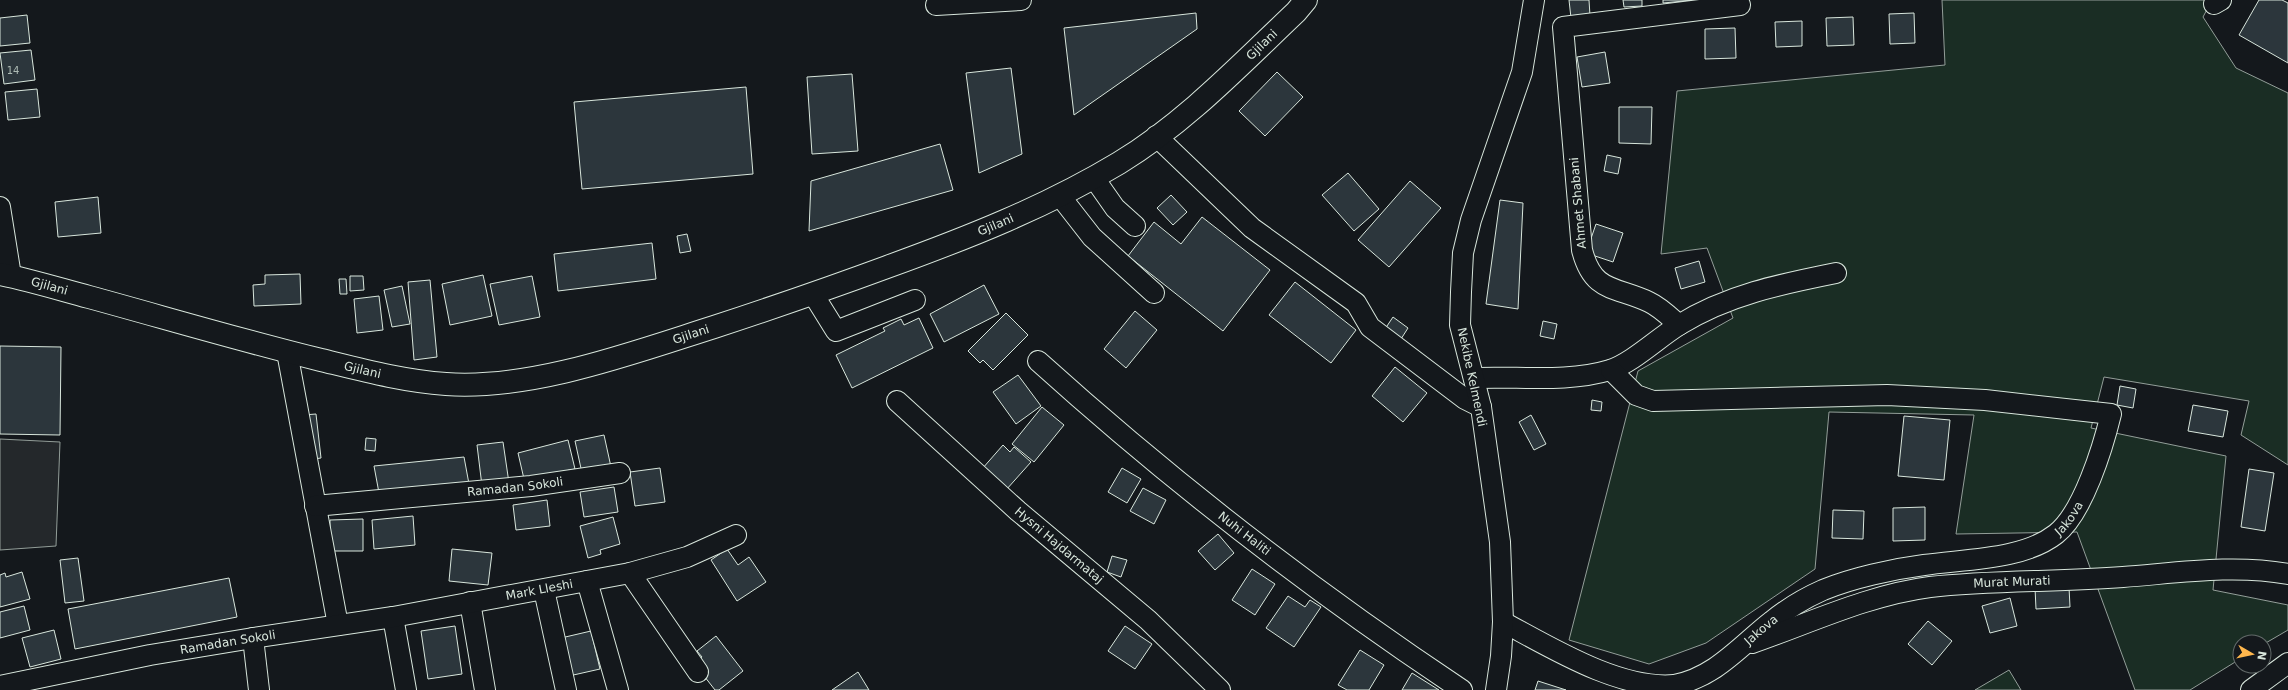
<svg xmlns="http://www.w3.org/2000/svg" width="2288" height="690" font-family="'DejaVu Sans',sans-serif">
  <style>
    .green { fill: #1a2d24; stroke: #939e99 }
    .parking { fill: #24282b; stroke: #939e99 }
    .building { fill: #2c363c; stroke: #d8e6dc }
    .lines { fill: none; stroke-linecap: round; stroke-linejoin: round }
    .minor-casing { stroke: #d8e6dc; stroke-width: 22 }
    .major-casing { stroke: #d8e6dc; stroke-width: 24 }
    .minor { stroke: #14181c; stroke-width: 20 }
    .major { stroke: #14181c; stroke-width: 22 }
    .labels { text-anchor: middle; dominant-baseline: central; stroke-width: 3; stroke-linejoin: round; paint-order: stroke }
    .number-label { font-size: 10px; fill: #adbab4 }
    .street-label { font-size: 12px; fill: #d8e6dc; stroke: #14181c }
  </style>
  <rect width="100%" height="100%" fill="#14181c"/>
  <!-- green -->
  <path class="green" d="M 1942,0 L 2212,0 L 2203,17 L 2236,68 L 2288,93 L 2288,465 L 2241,435 L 2249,401 L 2104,377 L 2091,428 L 2226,456 L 2213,590 L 2288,605 L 2288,630 L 2264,644 L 2264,642 L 2240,642 L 2240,659 L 2190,690 L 2135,690 L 2077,532 L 1956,534 L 1974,415 L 1829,412 L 1815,569 L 1706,643 L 1649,664 L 1569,640 L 1638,371 L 1733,318 L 1707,248 L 1661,254 L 1677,91 L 1945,65 Z
    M 2009,670 L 2021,690 L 1975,690 Z"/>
  <!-- parking -->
  <path class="parking" d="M 0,439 L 60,442 L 56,546 L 0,550 Z"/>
  <!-- building -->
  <path class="building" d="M 1569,0 L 1589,0 L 1590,16 L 1571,18 Z
    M 1623,0 L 1642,0 L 1642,6 L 1624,7 Z
    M 1663,0 L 1695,0 L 1663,3 Z
    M 2259,0 L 2282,0 L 2288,3 L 2288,63 L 2239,35 Z
    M 1196,13 L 1197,29 L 1074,115 L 1064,28 Z
    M 1914,13 L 1915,43 L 1890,44 L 1889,14 Z
    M 27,15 L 30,43 L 0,46 L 0,18 Z
    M 1853,17 L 1854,45 L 1827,46 L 1826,18 Z
    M 1802,21 L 1802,46 L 1776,47 L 1775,22 Z
    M 1735,28 L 1736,58 L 1705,59 L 1705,29 Z
    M 31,50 L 35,80 L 4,84 L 0,53 Z
    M 1605,52 L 1610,83 L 1582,87 L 1577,57 Z
    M 1011,68 L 1022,154 L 979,173 L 966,73 Z
    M 1277,72 L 1303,97 L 1265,136 L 1239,111 Z
    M 852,74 L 858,151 L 812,154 L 807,77 Z
    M 746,87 L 753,174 L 582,189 L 574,102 Z
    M 37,89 L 40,117 L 8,120 L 5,92 Z
    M 1619,107 L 1652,107 L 1651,144 L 1619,143 Z
    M 940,144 L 953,190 L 809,231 L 811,181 Z
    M 1607,155 L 1621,158 L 1618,174 L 1604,171 Z
    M 1348,173 L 1379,209 L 1354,231 L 1322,195 Z
    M 1410,181 L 1441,208 L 1389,267 L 1358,240 Z
    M 1171,195 L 1187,212 L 1173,225 L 1157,208 Z
    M 98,197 L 101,233 L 58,237 L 55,202 Z
    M 1500,200 L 1523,203 L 1518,309 L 1486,304 Z
    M 1202,217 L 1270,270 L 1223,331 L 1128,256 L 1154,222 L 1181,244 Z
    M 1596,224 L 1623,233 L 1613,262 L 1586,253 Z
    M 687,234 L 691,251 L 680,253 L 677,236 Z
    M 652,243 L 656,279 L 558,291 L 554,254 Z
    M 1699,261 L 1705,282 L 1681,289 L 1675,268 Z
    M 300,274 L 301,304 L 254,306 L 253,285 L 265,284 L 265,275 Z
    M 483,275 L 492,316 L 450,325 L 442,284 Z
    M 350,276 L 363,276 L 364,290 L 350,291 Z
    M 532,276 L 540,317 L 499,325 L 490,284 Z
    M 339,279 L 346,279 L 347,294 L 340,294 Z
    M 430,280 L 437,357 L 414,360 L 408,282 Z
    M 1295,282 L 1356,330 L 1331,363 L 1269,315 Z
    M 984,285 L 999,314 L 944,342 L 930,314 Z
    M 402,286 L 410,324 L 392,327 L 384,290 Z
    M 379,296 L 383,330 L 357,333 L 354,299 Z
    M 1135,311 L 1157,330 L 1126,368 L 1104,349 Z
    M 1006,313 L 1028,335 L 993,370 L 983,360 L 980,363 L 968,351 Z
    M 1393,317 L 1408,328 L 1401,339 L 1385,329 Z
    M 919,318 L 933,348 L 852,388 L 836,355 L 885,331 L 883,328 L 901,319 L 904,325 Z
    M 1543,321 L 1557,324 L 1554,339 L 1540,336 Z
    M 0,346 L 61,347 L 60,435 L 0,434 Z
    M 1395,367 L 1427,393 L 1403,422 L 1372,396 Z
    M 1018,375 L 1041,406 L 1016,424 L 993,392 Z
    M 2120,386 L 2136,389 L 2133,408 L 2117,405 Z
    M 1592,400 L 1602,402 L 1601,411 L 1591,410 Z
    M 2193,405 L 2228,411 L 2223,437 L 2188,431 Z
    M 1042,407 L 1064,425 L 1034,462 L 1012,444 Z
    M 316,414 L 321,458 L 307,460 L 303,415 Z
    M 1531,415 L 1546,444 L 1534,450 L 1519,422 Z
    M 1904,416 L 1950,420 L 1944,480 L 1898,476 Z
    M 604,435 L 611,467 L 582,473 L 575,441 Z
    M 366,438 L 376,439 L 375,451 L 365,450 Z
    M 568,440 L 575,469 L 524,479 L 518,453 Z
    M 503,442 L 509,483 L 482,486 L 477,445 Z
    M 1003,445 L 1010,452 L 1014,447 L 1031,462 L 1006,490 L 982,469 Z
    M 464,457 L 469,484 L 379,493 L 374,466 Z
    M 660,468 L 665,502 L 635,506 L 630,472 Z
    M 1122,468 L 1141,479 L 1127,503 L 1108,492 Z
    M 2249,469 L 2274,473 L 2265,531 L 2241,527 Z
    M 614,487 L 618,512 L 584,517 L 580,492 Z
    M 1143,488 L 1166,500 L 1154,524 L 1130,511 Z
    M 547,500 L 550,526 L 516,530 L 513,505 Z
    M 1925,507 L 1925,540 L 1893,541 L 1893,508 Z
    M 1833,510 L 1864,511 L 1863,539 L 1832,538 Z
    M 413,516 L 415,545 L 374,549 L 372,520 Z
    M 613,517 L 620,544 L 600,550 L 601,554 L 588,558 L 580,526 Z
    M 363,519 L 363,551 L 330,551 L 330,520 Z
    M 1218,534 L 1234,553 L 1215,570 L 1198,551 Z
    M 452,549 L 492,553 L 488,585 L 449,581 Z
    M 727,549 L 738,565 L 749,557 L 766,582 L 737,601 L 711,560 Z
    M 1112,556 L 1127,560 L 1121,577 L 1107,572 Z
    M 78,558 L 84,601 L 65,603 L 60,560 Z
    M 1252,569 L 1275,584 L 1255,615 L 1232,600 Z
    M 22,572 L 30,599 L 0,607 L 0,575 L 5,573 L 6,577 Z
    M 229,578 L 237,617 L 75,649 L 68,609 Z
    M 2069,587 L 2070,607 L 2036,609 L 2035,588 Z
    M 1288,596 L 1305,607 L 1310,600 L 1321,607 L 1294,647 L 1266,628 Z
    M 2010,598 L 2017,626 L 1990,633 L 1982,606 Z
    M 24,606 L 30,630 L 0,638 L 0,612 Z
    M 1928,621 L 1952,641 L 1932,665 L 1908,644 Z
    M 455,626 L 462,674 L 428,679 L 421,631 Z
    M 1125,626 L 1152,644 L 1135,669 L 1108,651 Z
    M 54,630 L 61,659 L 30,667 L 22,638 Z
    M 591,631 L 600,669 L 569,676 L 561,638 Z
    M 716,636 L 743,671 L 719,690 L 715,690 L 694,663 L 702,657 L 697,651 Z
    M 1360,650 L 1384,665 L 1369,690 L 1347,690 L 1338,685 Z
    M 858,672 L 869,690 L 832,690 Z
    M 1412,673 L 1439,690 L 1402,690 Z
    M 1538,681 L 1566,690 L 1535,690 Z"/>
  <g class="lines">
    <!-- minor casing -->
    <g class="minor-casing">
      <g id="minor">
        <path d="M 2214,4 L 2221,0"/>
        <path d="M 936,5 L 1021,0"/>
        <path d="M 1156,136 L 1252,228 L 1356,303 L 1370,327 L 1465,399 L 1481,407"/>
        <path d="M 1094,178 L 1115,208 L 1135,226"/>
        <path d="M 1060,196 L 1092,237 L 1154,293"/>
        <path d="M 0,207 L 11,276"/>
        <path d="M 813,294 L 836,331 L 915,300"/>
        <path d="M 1679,325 C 1670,317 1660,307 1649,302 C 1615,286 1593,293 1582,250 L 1563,27 L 1740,5"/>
        <path d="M 287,352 L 338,625"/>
        <path id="s1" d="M 1038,361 C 1171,481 1313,591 1462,690"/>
        <path d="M 1474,378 C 1519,376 1567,383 1610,370 C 1632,363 1658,338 1679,325 C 1727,295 1781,284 1836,273"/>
        <path id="s2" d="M 897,401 L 1018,511 L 1148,620 L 1220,690"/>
        <path id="s3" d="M 315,506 L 531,486 L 620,473"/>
        <path d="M 630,573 L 698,672"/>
        <path d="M 587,581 L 618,690"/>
        <path d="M 544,590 L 566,690"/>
        <path d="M 470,602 L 485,690"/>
        <path d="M 393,617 L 406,690"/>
        <path id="s4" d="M 1503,622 C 1550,647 1619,690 1674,685 C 1715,678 1742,644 1772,621 C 1788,608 1805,598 1823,590 C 1852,578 1893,569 1924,565 C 1965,559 2023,560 2056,534 C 2083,513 2103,447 2111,414 L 1985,400 L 1887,395 L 1653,401 L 1636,395 L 1611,370"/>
        <path d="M 253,638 L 259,690"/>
        <path id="s5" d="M 1752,643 C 1810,623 1868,595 1930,587 C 1994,580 2059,582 2123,577 C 2177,573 2234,564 2288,574"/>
        <path id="s6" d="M 0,686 L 150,655 L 253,638 L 393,617 L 630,573 L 687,557 L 736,535"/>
        <path d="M 1496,690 L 1501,656 L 1503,622 L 1500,542 L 1481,407 L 1460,325 L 1461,292 L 1463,253 L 1471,220 L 1522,72 L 1534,0"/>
        <path d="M 2251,690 L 2288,663"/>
      </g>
    </g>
    <!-- major casing -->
    <g class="major-casing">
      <g id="major">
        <path id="s7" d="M 0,274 C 30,280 59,289 89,297 C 166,318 243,341 321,360 C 362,370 403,381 446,384 C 532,390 632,353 714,327 C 772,308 830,288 887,267 C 967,238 1046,207 1119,163 C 1185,123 1240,65 1296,12 L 1306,0"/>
      </g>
    </g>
    <!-- minor -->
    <use href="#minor" class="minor"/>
    <!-- major -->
    <use href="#major" class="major"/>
  </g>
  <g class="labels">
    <!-- number labels -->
    <g class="number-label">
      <text x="13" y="70">14</text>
    </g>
    <!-- street labels -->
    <g class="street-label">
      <text stroke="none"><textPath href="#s7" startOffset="1359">Gjilani</textPath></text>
      <text transform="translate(1578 203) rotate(-95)">Ahmet Shabani</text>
      <text stroke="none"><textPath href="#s7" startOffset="1035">Gjilani</textPath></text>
      <text stroke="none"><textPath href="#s7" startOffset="51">Gjilani</textPath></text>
      <text stroke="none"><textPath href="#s7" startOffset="711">Gjilani</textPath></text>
      <text stroke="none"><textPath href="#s7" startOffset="375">Gjilani</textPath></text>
      <text transform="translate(1472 377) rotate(78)">Nekibe Kelmendi</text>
      <text stroke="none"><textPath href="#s3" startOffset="201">Ramadan Sokoli</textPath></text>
      <text stroke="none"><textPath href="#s4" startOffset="625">Jakova</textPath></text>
      <text stroke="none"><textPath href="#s1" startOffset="269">Nuhi Haliti</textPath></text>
      <text stroke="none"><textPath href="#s2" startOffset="217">Hysni Hajdarmataj</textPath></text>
      <text stroke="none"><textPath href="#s5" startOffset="269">Murat Murati</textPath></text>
      <text stroke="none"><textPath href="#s6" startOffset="548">Mark Lleshi</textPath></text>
      <text stroke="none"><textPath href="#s4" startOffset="289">Jakova</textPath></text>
      <text stroke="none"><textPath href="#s6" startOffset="232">Ramadan Sokoli</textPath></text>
    </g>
  </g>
  <!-- north arrow -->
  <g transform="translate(2252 654) rotate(99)"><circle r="19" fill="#14181c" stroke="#626a69"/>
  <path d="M0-3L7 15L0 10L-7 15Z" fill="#ffb74d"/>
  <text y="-6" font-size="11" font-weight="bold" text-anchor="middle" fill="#d8e6dc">N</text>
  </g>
</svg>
